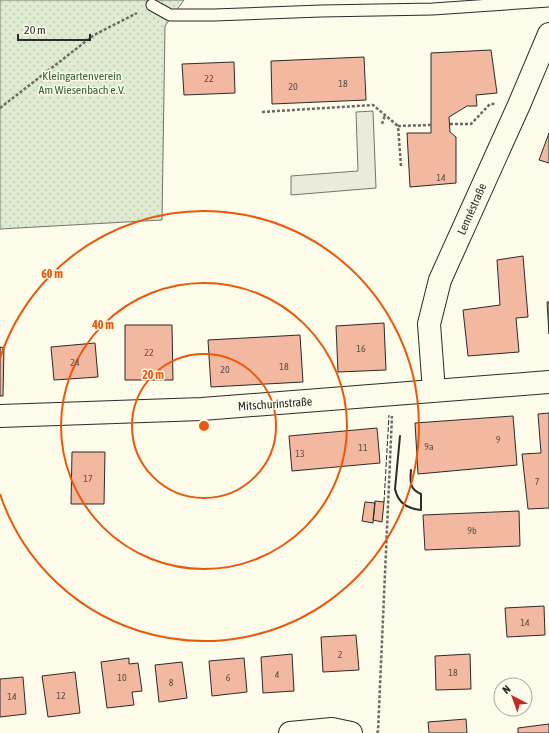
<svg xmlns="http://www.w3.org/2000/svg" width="549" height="733" font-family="'Asap Condensed',sans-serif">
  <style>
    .garden { fill: url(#garden-dots); stroke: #74746e }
    .parking { fill: #eceadb; stroke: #74746e }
    .building { fill: #f2b8a0; stroke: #2b2b2b }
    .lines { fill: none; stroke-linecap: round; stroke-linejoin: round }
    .service-casing { stroke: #2b2b2b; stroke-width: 13 }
    .minor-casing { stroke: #2b2b2b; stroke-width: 24 }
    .path { stroke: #6a6964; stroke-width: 2.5; stroke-dasharray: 3 2; stroke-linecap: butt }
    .service { stroke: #fdfbea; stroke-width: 11 }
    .minor { stroke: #fdfbea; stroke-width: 22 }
    .fence { stroke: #2b2b2b; stroke-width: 1; stroke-dasharray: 5 2; stroke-linecap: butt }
    .wall { stroke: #2b2b2b; stroke-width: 2 }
    .ring { fill: none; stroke: #e8590c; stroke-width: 2 }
    .labels { text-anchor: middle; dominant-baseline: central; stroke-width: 3; stroke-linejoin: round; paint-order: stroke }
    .number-label { font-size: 10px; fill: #5d4e48 }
    .park-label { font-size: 12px; fill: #34623c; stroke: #fdfbea }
    .street-label { font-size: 12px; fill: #2b2b2b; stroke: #fdfbea }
    .centre { fill: #e8590c; stroke: #fdfbea; stroke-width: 2 }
    .ring-label { font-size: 12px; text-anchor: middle; font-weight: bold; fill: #e8590c; stroke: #fdfbea; stroke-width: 3; stroke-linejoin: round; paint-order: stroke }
  </style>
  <defs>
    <pattern id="garden-dots" width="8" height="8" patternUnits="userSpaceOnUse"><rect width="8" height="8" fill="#deebd1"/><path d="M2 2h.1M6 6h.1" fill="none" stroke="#bfcab4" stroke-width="1.8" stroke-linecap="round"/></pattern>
  </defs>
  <rect width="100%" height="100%" fill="#fdfbea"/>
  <!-- garden -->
  <path class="garden" d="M 0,0 L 184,0 L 165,26 L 162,220 L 0,229 Z"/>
  <!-- parking -->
  <path class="parking" d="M 373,111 L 376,188 L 291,195 L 291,176 L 358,171 L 356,112 Z"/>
  <!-- building -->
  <path class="building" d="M 491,50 L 497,93 L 476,95 L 477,106 L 467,106 L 449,117 L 450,132 L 456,137 L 456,183 L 410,187 L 407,133 L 431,133 L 431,53 Z
    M 364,57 L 366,100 L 272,104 L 271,61 Z
    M 234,62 L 235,93 L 184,95 L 182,64 Z
    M 549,133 L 549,163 L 539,160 Z
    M 523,256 L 528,317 L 516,318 L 519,352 L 468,356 L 463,310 L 500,305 L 497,260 Z
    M 547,302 L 549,302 L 549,334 Z
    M 384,323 L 386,370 L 338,372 L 336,326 Z
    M 125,325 L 172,325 L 173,380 L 125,380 Z
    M 300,335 L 303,382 L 211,387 L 208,340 Z
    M 95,343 L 98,377 L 54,380 L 51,347 Z
    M 0,347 L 4,348 L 3,396 L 0,396 Z
    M 549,413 L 549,508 L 528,509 L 522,454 L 541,453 L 538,414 Z
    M 513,416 L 517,465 L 418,474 L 415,423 Z
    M 377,428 L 380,463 L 292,471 L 289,436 Z
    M 72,452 L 105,452 L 104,504 L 71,504 Z
    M 375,501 L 384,502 L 382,522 L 373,520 Z
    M 365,502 L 375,503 L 373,523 L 362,521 Z
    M 519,511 L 520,546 L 425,550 L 423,515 Z
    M 544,606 L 545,635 L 507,637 L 505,608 Z
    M 356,635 L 359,670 L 323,672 L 321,637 Z
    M 292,654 L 294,691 L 263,693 L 261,657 Z
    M 470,654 L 471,689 L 436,690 L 435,656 Z
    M 129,658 L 129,664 L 138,663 L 142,691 L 132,692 L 134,705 L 107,708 L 101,662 Z
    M 244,658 L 247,692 L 212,696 L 209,661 Z
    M 182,662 L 187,698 L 159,702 L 155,665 Z
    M 75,672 L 80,713 L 48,717 L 42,676 Z
    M 23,677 L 26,714 L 0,717 L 0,679 Z
    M 466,719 L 467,733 L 429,733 L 428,722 Z
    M 549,724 L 549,733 L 518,733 L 518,728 Z"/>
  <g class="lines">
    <!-- service casing -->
    <g class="service-casing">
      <path id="service" d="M 152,5 L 170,15 L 214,15 L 321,11 L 433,9 L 549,1"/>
    </g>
    <!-- minor casing -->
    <g class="minor-casing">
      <path id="minor" d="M 434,391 L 429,324 L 440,280 L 519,105 L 549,34
        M 0,416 L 202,409 L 549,382
        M 290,733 L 332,729 L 351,733"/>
    </g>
    <!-- path -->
    <path class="path" d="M 0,108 L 94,35 L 137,13
      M 262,112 L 373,105 L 398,126
      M 382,124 L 385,115
      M 450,124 L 471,124 L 490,104 L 495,104
      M 401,166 L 398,126 L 431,125
      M 377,733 L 378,731 L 392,416"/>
    <!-- service -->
    <use href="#service" class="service"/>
    <!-- minor -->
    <use href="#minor" class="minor"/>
    <!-- fence -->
    <path class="fence" d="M 384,502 L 389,415"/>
    <!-- wall -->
    <path class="wall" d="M 400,436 L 395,489 C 398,503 408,509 421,510 L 421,494 C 409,489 410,481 411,470"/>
  </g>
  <!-- distance rings -->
  <g class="ring">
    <circle cx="204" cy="426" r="72"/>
    <circle cx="204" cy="426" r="143"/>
    <path d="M0 358A215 215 0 1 1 0 494"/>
  </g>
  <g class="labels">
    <!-- number labels -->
    <g class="number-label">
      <text x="209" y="78">22</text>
      <text x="343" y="83">18</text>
      <text x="293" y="86">20</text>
      <text x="441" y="177">14</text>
      <text x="361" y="348">16</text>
      <text x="149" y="352">22</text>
      <text x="75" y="362">24</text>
      <text x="284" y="366">18</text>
      <text x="225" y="369">20</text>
      <text x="498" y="439">9</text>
      <text x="429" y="446">9a</text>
      <text x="363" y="447">11</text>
      <text x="300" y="453">13</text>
      <text x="88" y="478">17</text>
      <text x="537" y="481">7</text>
      <text x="472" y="530">9b</text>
      <text x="525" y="622">14</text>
      <text x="340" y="654">2</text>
      <text x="453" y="672">18</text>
      <text x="277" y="674">4</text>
      <text x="122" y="677">10</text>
      <text x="228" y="677">6</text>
      <text x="171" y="682">8</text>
      <text x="61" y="695">12</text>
      <text x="12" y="696">14</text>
    </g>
    <!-- park labels -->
    <g class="park-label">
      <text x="82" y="76">Kleingartenverein<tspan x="82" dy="14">Am Wiesenbach e.V.</tspan></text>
    </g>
    <!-- street labels -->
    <g class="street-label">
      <text transform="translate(472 209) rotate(-66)">Lennéstraße</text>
      <text transform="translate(275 404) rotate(-4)">Mitschurinstraße</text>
    </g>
  </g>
  <circle cx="204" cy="426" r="6" class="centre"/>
  <g class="ring-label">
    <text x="52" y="278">60 m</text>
    <text x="103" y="329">40 m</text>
    <text x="153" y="379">20 m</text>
  </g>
  <!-- north arrow -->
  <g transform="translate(513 697) rotate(319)"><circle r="19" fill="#fdfbea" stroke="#a9a89e"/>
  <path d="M0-3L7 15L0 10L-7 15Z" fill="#c62828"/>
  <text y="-6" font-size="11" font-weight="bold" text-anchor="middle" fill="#2b2b2b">N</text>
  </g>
  <!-- scale -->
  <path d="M18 34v6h72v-6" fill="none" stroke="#2b2b2b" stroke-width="2"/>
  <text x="24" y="34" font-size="12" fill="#2b2b2b" stroke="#fdfbea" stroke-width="3" paint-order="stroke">20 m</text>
</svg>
